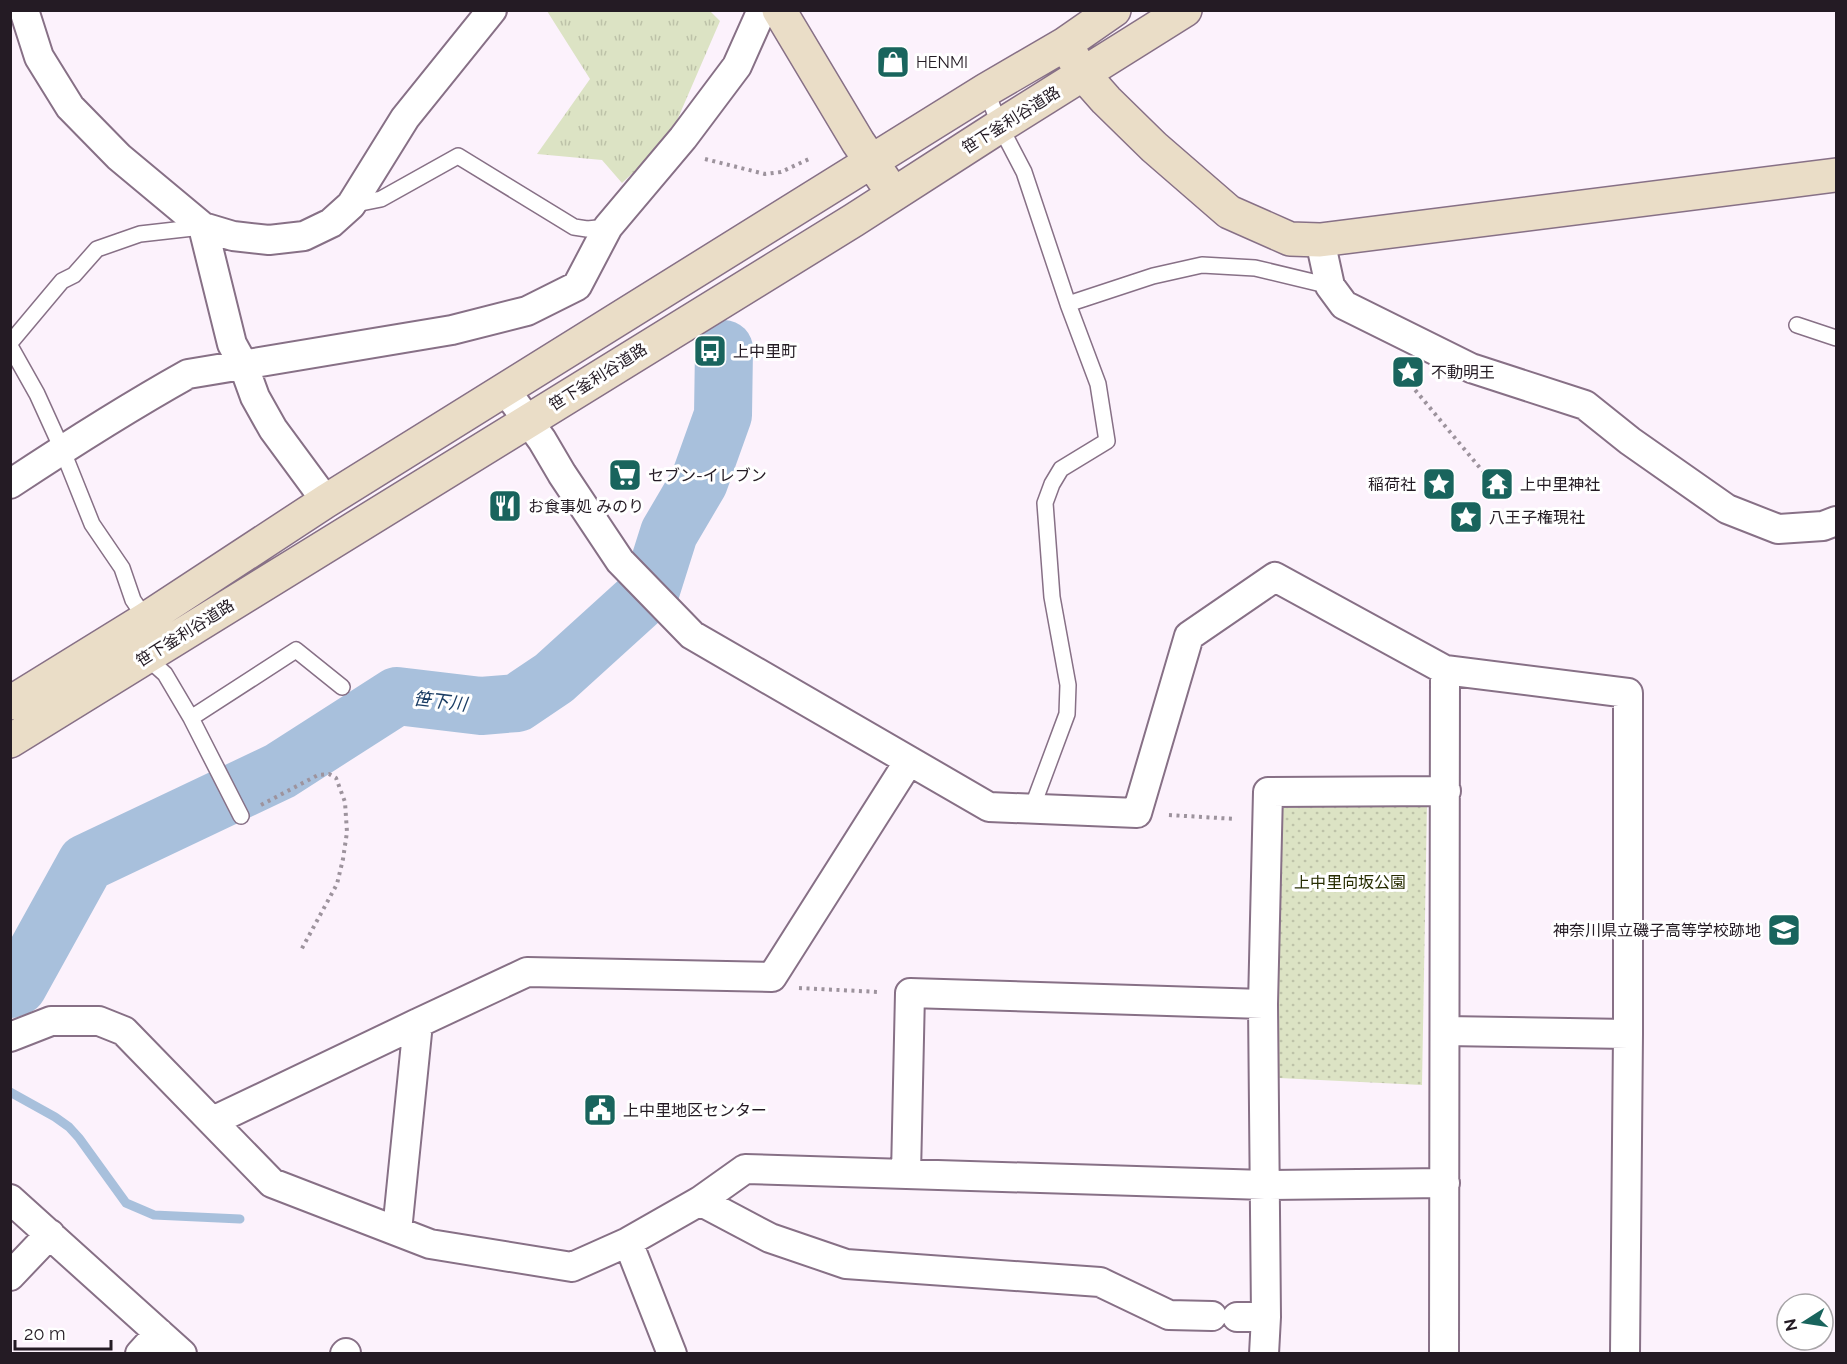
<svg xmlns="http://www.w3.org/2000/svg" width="1847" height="1364" font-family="Raleway,'Noto Sans JP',sans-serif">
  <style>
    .grass { fill: url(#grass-tufts) }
    .park { fill: url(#park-dots) }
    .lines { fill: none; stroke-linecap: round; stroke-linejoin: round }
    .stream { stroke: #a8c0dc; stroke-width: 9 }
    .river { stroke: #a8c0dc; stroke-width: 58 }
    .lane-casing { stroke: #877086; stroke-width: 18 }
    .street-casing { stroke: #877086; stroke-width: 32 }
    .secondary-casing { stroke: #877086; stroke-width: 36 }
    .path { stroke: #9d939d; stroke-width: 4; stroke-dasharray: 3 4.5; stroke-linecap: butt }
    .lane { stroke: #fff; stroke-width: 15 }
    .street { stroke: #fff; stroke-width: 28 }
    .secondary { stroke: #eaddc7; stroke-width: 33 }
    .labels { text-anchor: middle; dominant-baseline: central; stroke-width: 6; stroke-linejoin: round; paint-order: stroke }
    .poi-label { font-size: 16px; fill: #241b24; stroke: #fff; text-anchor: start }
    .street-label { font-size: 16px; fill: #241b24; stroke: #fff }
    .park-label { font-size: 16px; fill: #272d02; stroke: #fff }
    .water-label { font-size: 18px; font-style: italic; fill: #1c3e65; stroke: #fff }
  </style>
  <defs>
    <pattern id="grass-tufts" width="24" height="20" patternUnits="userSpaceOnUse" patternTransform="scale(1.5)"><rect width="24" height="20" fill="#dce3c4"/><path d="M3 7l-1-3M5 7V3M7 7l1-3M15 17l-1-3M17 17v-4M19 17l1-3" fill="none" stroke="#bdc2a8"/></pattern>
    <pattern id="park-dots" width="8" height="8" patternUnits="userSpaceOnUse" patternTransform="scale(1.5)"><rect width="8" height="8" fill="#dce3c4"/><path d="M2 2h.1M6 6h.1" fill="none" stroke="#bdc2a8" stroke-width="1.8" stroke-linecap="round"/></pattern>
  </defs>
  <rect width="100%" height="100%" fill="#fcf2fc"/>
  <!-- grass -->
  <path class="grass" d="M 547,11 L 710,11 L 720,21 L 669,139 L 622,183 L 602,160 L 537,154 L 590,79 Z"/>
  <!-- park -->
  <path class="park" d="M 1427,804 L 1422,1085 L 1279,1078 L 1274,808 Z"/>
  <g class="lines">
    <!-- stream -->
    <path class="stream" d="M 10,1092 L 55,1117 L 69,1127 L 79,1138 L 126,1203 L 154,1215 L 240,1219"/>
    <!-- river -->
    <path class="river" d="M 10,989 L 18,986 L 86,863 L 280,771 L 397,696 L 481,706 L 517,703 L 554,678 L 651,590 L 669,533 L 699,482 L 723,415 L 724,349"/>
    <!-- lane casing -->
    <g class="lane-casing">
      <path id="lane" d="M 986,90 L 1000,126 L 1024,172 L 1068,304 L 1098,384 L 1107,441 L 1061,469 L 1052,484 L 1045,503 L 1052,597 L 1068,685 L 1067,714 L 1032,808
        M 351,205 L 381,199 L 458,156 L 574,227 L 587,229 L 608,227
        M 1068,304 L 1153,276 L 1202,265 L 1255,268 L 1330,286
        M 1797,325 L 1836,338
        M 10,343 L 62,281 L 74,275 L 97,249 L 140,234 L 202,227
        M 10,346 L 37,394 L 62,449 L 92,524 L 122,568 L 133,600 L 146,619
        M 144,655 L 165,674 L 191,718 L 241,816
        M 191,718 L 296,650 L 342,687"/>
    </g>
    <!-- street casing -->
    <g class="street-casing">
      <path id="street" d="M 24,10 L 39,57 L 70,107 L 119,157 L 203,227 L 232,344 L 243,364 L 255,397 L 273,429 L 326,501
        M 203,227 L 233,236 L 269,240 L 304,236 L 331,223 L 351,205 L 405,118 L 492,10
        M 1320,240 L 1330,286 L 1344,305 L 1471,368 L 1585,405 L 1630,441 L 1727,509 L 1778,529 L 1823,526 L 1836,521
        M 506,391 L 542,440 L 562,474 L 620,561 L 692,635 L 989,807 L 1137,813 L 1189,636 L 1275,577 L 1445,670
        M 10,484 C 69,445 127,408 188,374 L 452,330 L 527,311 L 577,286 L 608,227 L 683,138 L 737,66 L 762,10
        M 1445,1031 L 1628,1034
        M 10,1037 L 51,1021 L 99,1021 L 124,1031 L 272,1183 L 430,1244 L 572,1267 L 628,1242 L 700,1201 L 745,1169 L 1265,1185 L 1445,1183
        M 213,1121 L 418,1023
        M 906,1174 L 910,993 L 1263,1004
        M 10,1199 L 182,1354
        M 700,1201 L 770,1238 L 846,1264 L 1100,1282 L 1169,1315 L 1212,1316
        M 397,1231 L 418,1023 L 527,972 L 772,977 L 909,761
        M 628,1242 L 672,1354
        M 10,1276 L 50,1234
        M 1237,1317 L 1266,1317
        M 140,1354 L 159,1333
        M 345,1354 L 346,1353
        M 1264,1354 L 1266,1317 L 1263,1004 L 1268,792 L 1446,791
        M 1444,1354 L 1445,670 L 1628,693 L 1628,1034 L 1625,1354"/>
    </g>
    <!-- secondary casing -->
    <g class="secondary-casing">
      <path id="secondary" d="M 779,10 L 858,142 L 884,180
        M 1073,57 L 1083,74 L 1106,100 L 1154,147 L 1229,212 L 1290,239 L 1320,240 L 1836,175
        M 10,703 L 146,619 L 326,501 L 986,90 L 1065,44 L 1114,10
        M 10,741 L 854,220 L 1000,126 L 1185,10"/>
    </g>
    <!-- path -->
    <path class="path" d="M 705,159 L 765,174 L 781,172 L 809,159
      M 1396,367 L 1490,480
      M 261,805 L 318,775 L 329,774 L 336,778 L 345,802 L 347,832 L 343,859 L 337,884 L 300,952
      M 1169,815 L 1236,819
      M 799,988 L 879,992"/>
    <!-- lane -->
    <use href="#lane" class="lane"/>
    <!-- street -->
    <use href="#street" class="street"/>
    <!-- secondary -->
    <use href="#secondary" class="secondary"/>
  </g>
  <!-- icons -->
  <defs>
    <g id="shop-square" transform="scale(1.725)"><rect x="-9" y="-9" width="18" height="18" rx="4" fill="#19645d" stroke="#fff"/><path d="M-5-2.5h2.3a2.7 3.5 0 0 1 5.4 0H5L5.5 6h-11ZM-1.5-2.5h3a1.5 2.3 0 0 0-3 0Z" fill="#fff"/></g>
    <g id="bus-square" transform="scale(1.725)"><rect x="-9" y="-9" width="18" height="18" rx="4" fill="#19645d" stroke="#fff"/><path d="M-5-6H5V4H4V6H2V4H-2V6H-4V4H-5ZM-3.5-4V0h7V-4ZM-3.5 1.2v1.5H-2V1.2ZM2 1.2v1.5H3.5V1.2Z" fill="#fff"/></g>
    <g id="sight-square" transform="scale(1.725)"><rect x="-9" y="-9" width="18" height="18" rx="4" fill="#19645d" stroke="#fff"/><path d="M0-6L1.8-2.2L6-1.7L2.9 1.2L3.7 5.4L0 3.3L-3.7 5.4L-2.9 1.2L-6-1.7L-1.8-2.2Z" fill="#fff"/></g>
    <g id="supermarket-square" transform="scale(1.725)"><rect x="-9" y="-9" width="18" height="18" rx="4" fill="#19645d" stroke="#fff"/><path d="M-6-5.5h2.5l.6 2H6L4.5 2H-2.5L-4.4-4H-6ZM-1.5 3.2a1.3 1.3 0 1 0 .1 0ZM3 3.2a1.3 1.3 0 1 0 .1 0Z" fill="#fff"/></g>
    <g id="temple-square" transform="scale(1.725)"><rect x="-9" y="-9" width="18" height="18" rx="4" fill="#19645d" stroke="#fff"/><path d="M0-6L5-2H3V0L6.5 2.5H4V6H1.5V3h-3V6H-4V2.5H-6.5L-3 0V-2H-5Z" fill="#fff"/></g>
    <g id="restaurant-square" transform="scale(1.725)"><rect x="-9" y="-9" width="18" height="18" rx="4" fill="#19645d" stroke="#fff"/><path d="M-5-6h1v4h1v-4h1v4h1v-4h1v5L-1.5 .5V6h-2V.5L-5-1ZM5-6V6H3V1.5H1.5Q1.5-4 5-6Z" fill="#fff"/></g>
    <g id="school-square" transform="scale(1.725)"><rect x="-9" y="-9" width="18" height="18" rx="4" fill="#19645d" stroke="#fff"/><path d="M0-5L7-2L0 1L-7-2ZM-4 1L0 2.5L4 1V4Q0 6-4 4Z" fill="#fff"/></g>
    <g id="civic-square" transform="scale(1.725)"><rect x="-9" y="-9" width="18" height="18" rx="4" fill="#19645d" stroke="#fff"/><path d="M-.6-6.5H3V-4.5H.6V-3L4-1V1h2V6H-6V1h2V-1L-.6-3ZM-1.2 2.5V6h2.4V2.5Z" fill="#fff"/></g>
  </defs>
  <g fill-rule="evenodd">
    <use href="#shop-square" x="893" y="62"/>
    <use href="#bus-square" x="710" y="351"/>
    <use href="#sight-square" x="1408" y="372"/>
    <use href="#supermarket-square" x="625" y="475"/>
    <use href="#sight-square" x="1439" y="484"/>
    <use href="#temple-square" x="1497" y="484"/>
    <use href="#restaurant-square" x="505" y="506"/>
    <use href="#sight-square" x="1466" y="517"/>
    <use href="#school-square" x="1784" y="930"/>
    <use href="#civic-square" x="600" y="1110"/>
  </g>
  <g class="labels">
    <!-- poi labels -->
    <g class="poi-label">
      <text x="916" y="62">HENMI</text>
      <text x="733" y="351">上中里町</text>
      <text x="1431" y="372">不動明王</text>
      <text x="648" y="475">セブン-イレブン</text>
      <text x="1416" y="484" text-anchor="end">稲荷社</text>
      <text x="1520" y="484">上中里神社</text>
      <text x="528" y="506">お食事処 みのり</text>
      <text x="1489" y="517">八王子権現社</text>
      <text x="1761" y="930" text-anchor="end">神奈川県立磯子高等学校跡地</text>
      <text x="623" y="1110">上中里地区センター</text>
    </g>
    <!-- street labels -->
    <g class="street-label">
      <text transform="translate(1011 120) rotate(-32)">笹下釜利谷道路</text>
      <text transform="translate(598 377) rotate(-32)">笹下釜利谷道路</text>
      <text transform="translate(185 633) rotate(-32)">笹下釜利谷道路</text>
    </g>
    <!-- park labels -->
    <g class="park-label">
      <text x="1350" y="882">上中里向坂公園</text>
    </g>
    <!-- water labels -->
    <g class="water-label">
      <text transform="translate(440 701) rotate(7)">笹下川</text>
    </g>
  </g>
  <!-- border -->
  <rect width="1847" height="1364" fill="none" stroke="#241b24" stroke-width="24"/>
  <!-- north arrow -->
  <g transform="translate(1805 1322) rotate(258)"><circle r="28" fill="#ffffff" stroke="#a7a4a7" stroke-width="1.5"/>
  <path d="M0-4.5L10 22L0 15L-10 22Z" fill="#19645d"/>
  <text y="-9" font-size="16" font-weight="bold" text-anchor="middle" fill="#241b24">N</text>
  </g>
  <!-- scale -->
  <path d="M15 1340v9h96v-9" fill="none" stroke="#241b24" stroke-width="3"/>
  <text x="24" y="1340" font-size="18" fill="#241b24" stroke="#ffffff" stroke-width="4.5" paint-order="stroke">20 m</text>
</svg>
